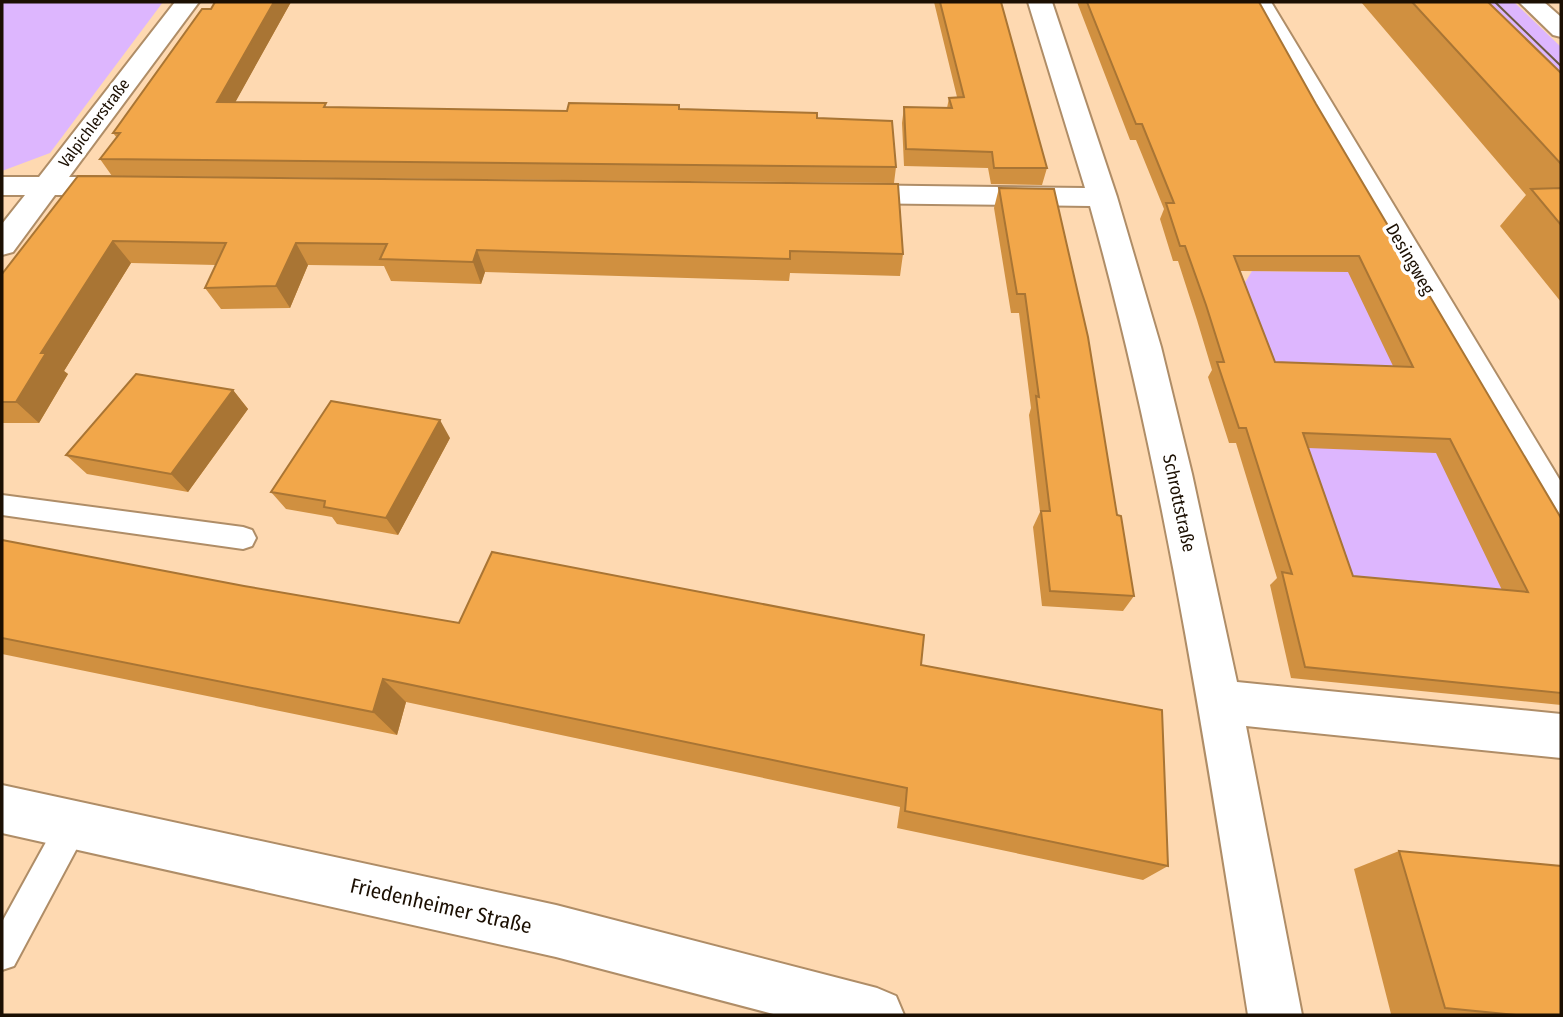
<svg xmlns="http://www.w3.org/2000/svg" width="1563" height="1017" font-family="'Fira Sans Condensed',sans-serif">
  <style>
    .green { fill: #ddb6fe }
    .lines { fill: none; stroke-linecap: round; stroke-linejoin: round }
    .service-casing { stroke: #af8d67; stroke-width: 4 }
    .minor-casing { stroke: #af8d67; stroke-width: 4 }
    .secondary-casing { stroke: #af8d67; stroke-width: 4 }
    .service { fill: #fff; fill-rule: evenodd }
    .minor { fill: #fff; fill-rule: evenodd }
    .secondary { fill: #fff; fill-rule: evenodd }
    .tram { stroke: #6e5942; stroke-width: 2 }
    .wall { fill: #d09040; fill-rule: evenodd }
    .shaded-wall { fill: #a97534 }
    .building { fill: #f2a74a; stroke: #a97534; stroke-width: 2; fill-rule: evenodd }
    .labels { text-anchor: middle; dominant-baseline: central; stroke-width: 7; stroke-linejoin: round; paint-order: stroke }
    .far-street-label { font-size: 16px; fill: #1b0f02; stroke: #fff }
    .street-label { font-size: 18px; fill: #1b0f02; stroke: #fff }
    .near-street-label { font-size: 21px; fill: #1b0f02; stroke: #fff }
  </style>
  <rect width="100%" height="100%" fill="#fed9b1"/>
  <!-- green -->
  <path class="green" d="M 2,2 L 163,2 L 50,153 L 2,171 Z
    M 1486,2 L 1514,2 L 1561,47 L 1561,76 Z
    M 1252,271 L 1351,272 L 1404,382 L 1265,378 L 1233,290 L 1246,281 Z
    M 1289,447 L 1441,451 L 1509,605 L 1336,588 Z"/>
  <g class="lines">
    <!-- service casing -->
    <g class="service-casing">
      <path id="service" d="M 2,495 L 243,527 L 252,530 L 256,538 L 252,546 L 243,549 L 2,515 Z
        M 73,809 L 84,813 L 88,824 L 84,835 L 14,966 L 2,970 L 2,922 L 62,813 Z"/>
    </g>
    <!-- minor casing -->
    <g class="minor-casing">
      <path id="minor" d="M 175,2 L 199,2 L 69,177 L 123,177 L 133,180 L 137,186 L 133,192 L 123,195 L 55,195 L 13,252 L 2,255 L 2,224 L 25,195 L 2,195 L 2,177 L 39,177 Z
        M 1028,2 L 1052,2 L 1117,197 L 1161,347 L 1192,474 L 1237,682 L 1561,714 L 1561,758 L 1246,726 L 1302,1015 L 1248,1015 C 1205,744 1164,471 1090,206 L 845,203 L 835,200 L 831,194 L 835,188 L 845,185 L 1085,188 Z
        M 1248,2 L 1271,2 L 1561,482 L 1561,532 L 1547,527 Z
        M 2,785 L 556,905 L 877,988 L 896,996 L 904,1015 L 777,1015 L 556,957 L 2,833 Z"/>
    </g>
    <!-- secondary casing -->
    <g class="secondary-casing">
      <path id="secondary" d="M 1519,2 L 1544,2 L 1561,17 L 1561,37 L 1553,35 Z"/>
    </g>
    <!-- service -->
    <use href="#service" class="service"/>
    <!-- minor -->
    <use href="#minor" class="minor"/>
    <!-- secondary -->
    <use href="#secondary" class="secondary"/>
    <!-- tram -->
    <path class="tram" d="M 1495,2 L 1561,66"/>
  </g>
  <!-- wall -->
  <path class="wall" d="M 215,2 L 291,2 L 235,102 L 328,107 L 567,111 L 680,109 L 817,118 L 896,167 L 894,183 L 112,176 L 100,159 L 117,138 L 113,133 L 211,9 Z
    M 934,2 L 1001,2 L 1047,168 L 1042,185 L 991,184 L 988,168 L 904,166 L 902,123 L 904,107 L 947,108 L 949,98 L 957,97 Z
    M 1077,2 L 1259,2 L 1316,104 L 1561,518 L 1561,705 L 1291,678 L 1270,585 L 1277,578 L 1236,443 L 1229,443 L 1208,377 L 1212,370 L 1197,320 L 1178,261 L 1173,261 L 1160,219 L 1164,209 L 1136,140 L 1130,140 ZM 1240,271 L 1348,272 L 1393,366 L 1275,362 ZM 1308,448 L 1436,453 L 1502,590 L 1353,576 Z
    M 1361,2 L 1488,2 L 1561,73 L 1561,302 L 1500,226 L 1526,195 Z
    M 78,176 L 903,254 L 900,276 L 790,273 L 789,281 L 485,272 L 481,284 L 391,281 L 384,266 L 308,265 L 290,308 L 221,309 L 205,288 L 216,265 L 131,263 L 64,371 L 68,374 L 39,423 L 2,423 L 2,274 Z
    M 999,188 L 1117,515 L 1134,596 L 1123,611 L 1042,606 L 1033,527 L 1040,512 L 1029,415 L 1031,408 L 1019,313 L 1011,313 L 994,208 Z
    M 233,390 L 248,409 L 188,492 L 87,474 L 66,455 Z
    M 450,438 L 398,535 L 337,524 L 332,517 L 286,509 L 271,492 Z
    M 2,540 L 244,586 L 459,623 L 921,665 L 1168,866 L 1143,880 L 897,828 L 900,807 L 406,702 L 397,735 L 2,654 Z
    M 1399,851 L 1561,1015 L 1402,1015 L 1391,1014 L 1354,869 Z"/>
  <!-- shaded-wall -->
  <path class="shaded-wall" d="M 274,2 L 291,2 L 226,119 L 217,102 Z
    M 113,241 L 131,263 L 64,371 L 68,374 L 39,423 L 16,402 L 41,353 Z
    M 296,243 L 308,265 L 290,308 L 276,286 Z
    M 477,250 L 485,272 L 481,284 L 473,262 Z
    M 233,390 L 248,409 L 188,492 L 171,474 Z
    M 440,420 L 450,438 L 398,535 L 386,518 Z
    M 383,679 L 406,702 L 397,735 L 373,712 Z"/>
  <!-- building -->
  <path class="building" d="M 215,2 L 274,2 L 217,102 L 326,103 L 324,107 L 567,111 L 569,103 L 679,105 L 679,109 L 817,113 L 817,118 L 892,121 L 896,167 L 100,159 L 120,133 L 113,133 L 202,9 L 211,9 Z
    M 940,2 L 1001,2 L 1047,168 L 994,168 L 992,152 L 906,149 L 904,107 L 952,108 L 949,98 L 964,97 Z
    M 1087,2 L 1259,2 L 1316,104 L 1561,518 L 1561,693 L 1305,667 L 1282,572 L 1292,574 L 1246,428 L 1239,428 L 1217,362 L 1224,362 L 1206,305 L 1185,246 L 1180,246 L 1166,203 L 1174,203 L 1142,124 L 1136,124 ZM 1234,256 L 1359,256 L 1413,367 L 1275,362 ZM 1303,433 L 1450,439 L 1528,592 L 1353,576 Z
    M 1412,2 L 1488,2 L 1561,73 L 1561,164 Z
    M 78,176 L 898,184 L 903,254 L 790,251 L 790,259 L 477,250 L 473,262 L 380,259 L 387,244 L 296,243 L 276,286 L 205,288 L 226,243 L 113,241 L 41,353 L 46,353 L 16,402 L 2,402 L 2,274 Z
    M 999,188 L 1054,189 L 1088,337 L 1117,515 L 1121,516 L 1134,596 L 1050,591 L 1041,511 L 1050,511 L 1036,396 L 1039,397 L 1025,294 L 1017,294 Z
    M 1561,188 L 1561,225 L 1531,189 Z
    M 136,374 L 233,390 L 171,474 L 66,455 Z
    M 331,401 L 440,420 L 386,518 L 324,507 L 325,501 L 271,492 Z
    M 2,540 L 244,586 L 459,623 L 492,552 L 924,635 L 921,665 L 1162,710 L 1168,866 L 905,811 L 907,788 L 383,679 L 373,712 L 2,638 Z
    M 1399,851 L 1561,866 L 1561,1015 L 1516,1015 L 1445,1008 Z"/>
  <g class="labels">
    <!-- far-street labels -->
    <g class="far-street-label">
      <text transform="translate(94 123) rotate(-53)">Valpichlerstraße</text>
    </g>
    <!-- street labels -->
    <g class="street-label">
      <text transform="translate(1410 259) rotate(60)">Desingweg</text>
      <text transform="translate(1179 503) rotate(78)">Schrottstraße</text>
    </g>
    <!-- near-street labels -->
    <g class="near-street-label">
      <text transform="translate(441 906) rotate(13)">Friedenheimer Straße</text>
    </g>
  </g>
  <!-- border -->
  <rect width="1563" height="1017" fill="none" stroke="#1b0f02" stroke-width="7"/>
</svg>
